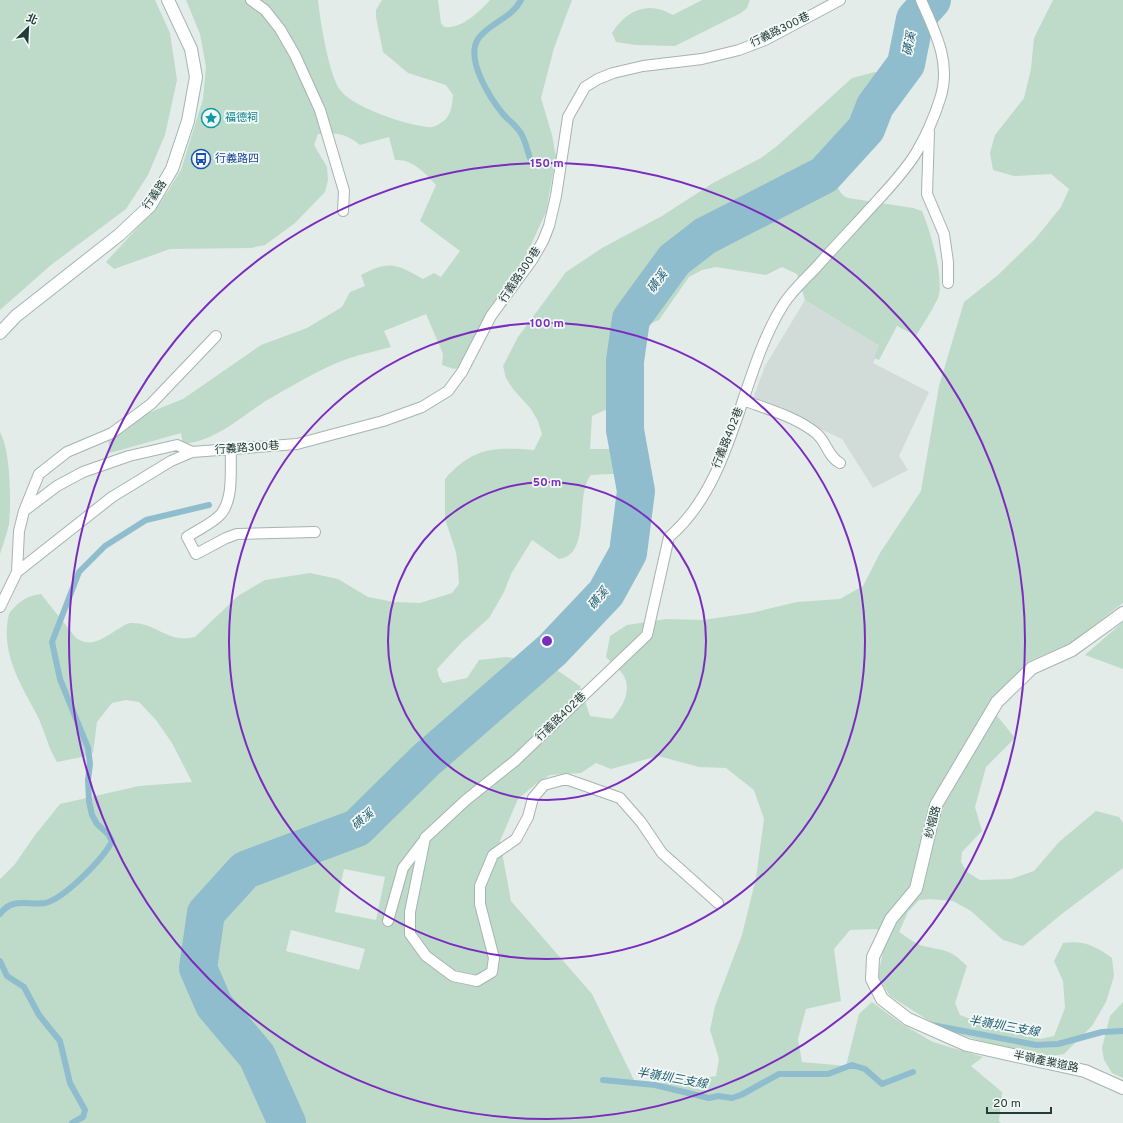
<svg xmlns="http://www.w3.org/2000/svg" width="1123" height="1123" font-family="Overpass,'Noto Sans TC',sans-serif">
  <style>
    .built { fill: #d1dcd8 }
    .green { fill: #bedbc9; fill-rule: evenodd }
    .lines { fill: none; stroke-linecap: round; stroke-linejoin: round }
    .stream { stroke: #8fbdcd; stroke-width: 6 }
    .river { stroke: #8fbdcd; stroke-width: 38 }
    .lane-casing { stroke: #a6b4b0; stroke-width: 12 }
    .street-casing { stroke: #a6b4b0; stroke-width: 14 }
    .secondary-casing { stroke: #a2b7b2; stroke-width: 14 }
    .lane { stroke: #fff; stroke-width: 10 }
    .street { stroke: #fff; stroke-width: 12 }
    .secondary { stroke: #fff; stroke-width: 12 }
    .ring { fill: none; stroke: #7b2cbf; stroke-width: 2 }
    .labels { text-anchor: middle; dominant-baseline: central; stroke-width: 3.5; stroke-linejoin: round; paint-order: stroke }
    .street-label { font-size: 11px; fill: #243c38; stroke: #f3f9f7 }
    .culture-label { font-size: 11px; fill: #0d838f; stroke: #f3f9f7; text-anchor: start }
    .transit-label { font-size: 11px; fill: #164399; stroke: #f3f9f7; text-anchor: start }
    .water-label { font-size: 12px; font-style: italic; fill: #225e74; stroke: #f3f9f7 }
    .centre { fill: #7b2cbf; stroke: #f3f9f7; stroke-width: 2 }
    .ring-label { font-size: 12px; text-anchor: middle; font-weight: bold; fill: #7b2cbf; stroke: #f3f9f7; stroke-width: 3.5; stroke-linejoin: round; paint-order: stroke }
  </style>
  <rect width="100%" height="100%" fill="#e3ece9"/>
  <!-- built -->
  <path class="built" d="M 805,300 L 880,347 L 873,363 L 929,392 L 899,456 L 908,470 L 873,488 L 842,439 L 753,398 L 765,366 Z"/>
  <!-- green -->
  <path class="green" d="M 0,0 L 155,0 L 170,33 L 177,80 L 165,135 L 148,175 L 126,209 L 51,265 L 0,310 Z
    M 186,0 L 318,0 C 320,20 329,77 341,91 C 354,108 407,125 428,127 C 431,128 436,126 439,124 C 451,118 452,107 453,95 L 446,85 L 408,73 L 383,52 L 376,17 L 376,10 L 382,0 L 438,0 L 441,23 L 444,27 C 462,29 479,12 490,0 L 572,0 L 554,48 L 541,98 L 552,135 L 556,157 L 546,212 L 520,269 L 481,324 L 458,368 L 454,369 L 442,365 L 443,354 L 426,314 L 384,331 L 391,347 C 377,351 361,354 347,359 C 322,368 299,382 276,395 C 244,412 221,440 183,444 L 181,433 L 110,453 L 108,438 L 143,415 L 183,399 L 261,345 L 307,328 L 342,307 L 350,292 L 365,286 L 361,275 C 390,260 396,264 423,279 L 434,273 L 441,277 L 460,251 L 420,221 L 436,185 C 425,173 413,159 395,160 L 389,137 L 360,145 C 347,134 335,132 318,134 L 314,145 L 327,167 L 328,180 L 325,192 L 295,223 L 265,245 L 251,248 L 170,249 L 114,269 L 106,262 L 161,202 L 181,170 L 203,99 L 206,67 L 200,34 Z
    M 702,0 L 750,0 L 747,8 L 741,13 L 675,46 L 636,45 L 616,42 L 612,33 C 626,10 649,0 673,15 Z
    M 1053,0 L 1123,0 L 1123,603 L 1071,643 L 1029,661 L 992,698 L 994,712 L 1015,738 L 986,767 L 975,807 L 982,831 L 962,852 L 961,862 L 967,872 L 980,880 L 1011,879 L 1034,871 L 1059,842 L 1096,811 L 1119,817 L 1123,823 L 1123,868 L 1063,913 L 1023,946 L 1003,940 L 971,911 L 953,901 L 930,899 L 919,900 L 908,912 L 899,932 C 905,936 913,942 920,945 C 944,952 947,946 967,966 L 955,1003 L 960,1015 L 981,1023 L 1040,1039 L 1054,1036 L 1065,1008 L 1063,981 L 1054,961 L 1063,943 C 1083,940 1096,946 1112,958 L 1114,976 L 1106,1002 L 1092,1026 L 1064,1054 L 1047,1057 L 977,1040 L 939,1027 L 890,996 L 878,976 L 883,951 L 891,933 L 875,929 L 850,930 L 834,949 L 841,1001 L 806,1009 L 798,1039 L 802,1062 L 846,1066 L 859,1014 L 872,1002 L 902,1024 L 933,1042 L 983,1057 L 971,1066 L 1002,1092 L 999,1121 L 1001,1123 L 0,1123 L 0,879 L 15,864 L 35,835 L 60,804 L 139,786 L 192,782 L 172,743 L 156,720 L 139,702 L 126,700 L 112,703 L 97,722 L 93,753 L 87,756 L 57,762 C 48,748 45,731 37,715 C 20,683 0,652 9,614 C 16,603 28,595 41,594 L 76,638 C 93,649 104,637 120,628 C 123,626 127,623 131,623 C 157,622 167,644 195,637 L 238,596 L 265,580 L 310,573 L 338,579 L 368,597 L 394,602 L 420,603 L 452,593 L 459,584 L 458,568 L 456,552 L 445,519 L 445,479 C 473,447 494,447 534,450 L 542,434 L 538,421 L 531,409 L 513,389 L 506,378 L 503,366 L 518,337 L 566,272 L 602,248 L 662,216 L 713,183 L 761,158 L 777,146 L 852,78 L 875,72 L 881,75 L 887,84 L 856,157 L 851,167 L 837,183 C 838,190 841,195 848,198 L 913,208 L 922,211 C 930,230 945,280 938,298 C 932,311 923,324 916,336 L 897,326 L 879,360 L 874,358 L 879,346 L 805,300 L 797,274 L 782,267 L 766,275 L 716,267 L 702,270 L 689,277 L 659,320 L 640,328 C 633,352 637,382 619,401 C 613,408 600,412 592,416 L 590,449 L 629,449 C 635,456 639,464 634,473 L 591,475 C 574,495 592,555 559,559 L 532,540 L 511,574 L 504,592 L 489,618 L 462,642 L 437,669 L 439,677 L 443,683 L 467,678 L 479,660 L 506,657 L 533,661 L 557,670 L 580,686 L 590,716 L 612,719 C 622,708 632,691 624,676 C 620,669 611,663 606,657 L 610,636 L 627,625 L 666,619 L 703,620 L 751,613 L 797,602 L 840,599 L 863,586 L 880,553 L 921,491 L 939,386 L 964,302 L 998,275 L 1035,239 L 1061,207 L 1069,189 L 1051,174 L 1014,176 L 993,170 L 990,153 L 995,135 L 1024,98 L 1031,69 L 1034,38 ZM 658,756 L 699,767 L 726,768 L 754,790 L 764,819 L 756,878 L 742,935 L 715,1006 L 710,1030 L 719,1059 L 716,1076 L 681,1082 L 636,1084 L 592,994 L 511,901 L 500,841 L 518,799 L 537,783 L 550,775 L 581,773 L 596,763 L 611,769 ZM 344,869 L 385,877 L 376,920 L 335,912 ZM 291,930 L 365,949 L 359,970 L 286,951 Z
    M 0,432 C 11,452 11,501 9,524 C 7,534 3,544 0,554 Z
    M 1123,622 L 1123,669 L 1085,655 Z
    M 1123,1002 L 1123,1078 L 1112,1073 L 1104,1060 L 1102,1048 L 1110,1016 Z"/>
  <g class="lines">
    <!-- stream -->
    <path class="stream" d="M 521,0 C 511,19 489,23 478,39 C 465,59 490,98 503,114 C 508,120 516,125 520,132 C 525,138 527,150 530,158
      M 0,914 C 13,896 29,906 45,903 C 64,899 104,858 112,841 L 108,834 L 97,824 L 92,815 L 89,801 L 88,780 L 90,764 L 88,748 L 60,679 L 52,642 L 79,572 L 105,546 L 146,520 L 209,505
      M 0,961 L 7,976 L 24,987 L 39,1015 L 60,1041 L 70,1083 L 85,1110 L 83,1117 L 72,1123
      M 932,1025 L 1036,1045 L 1058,1044 L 1102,1032 L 1123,1031
      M 603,1080 L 655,1085 L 709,1098 L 718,1096 L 732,1098 L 741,1095 L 779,1074 L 828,1074 L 852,1065 L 865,1069 L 882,1084 L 913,1072"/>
    <!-- river -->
    <path class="river" d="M 287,1123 L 257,1056 L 214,1005 L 198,968 L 206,913 L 245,870 L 357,828 L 425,761 L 552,650 L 606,593 L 628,553 L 636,491 L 625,430 L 625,361 L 631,319 L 674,260 L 705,236 L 824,175 L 866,129 L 875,106 L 906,64 L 915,19 L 932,0"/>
    <!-- lane casing -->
    <g class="lane-casing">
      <path id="lane" d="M 251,0 L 265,10 L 280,29 L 295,55 L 320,110 L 344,191 L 343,211
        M 929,132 L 927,194 L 944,234 L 948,262 L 948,283
        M 743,400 C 767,409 797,417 817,434 C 827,443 828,457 840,463
        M 231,449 C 230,469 234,498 221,514 C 212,524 197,530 187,537 L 196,554 L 226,538 L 237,534 L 315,532
        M 24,511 L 57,486 L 83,472 L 129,456 L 177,445 L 192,452
        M 17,572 L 112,497 L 171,461 L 192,452 L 297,444 L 383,421 L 422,407 L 448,391 L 462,372 L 491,316 L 532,260 L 543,241 L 549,226 L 556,196 L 568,117 L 585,87 L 598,79 L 613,73 L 643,66 L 702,59 L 739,50 L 765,40 L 840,0
        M 0,607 L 17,572 L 19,531 L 24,511 L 39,474 L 67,452 L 112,433 L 151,404 L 216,336
        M 718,903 L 662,853 L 641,822 L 620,798 L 566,779 L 544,785 L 533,798 L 528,817 L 516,839 L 493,855 L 480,886 L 480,904 L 494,958 L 492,972 L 477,981 L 453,976 L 426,956 L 410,934 L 410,912 L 425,838 L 466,800 L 516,760 L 647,635 L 669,537 C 735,481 739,375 783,305 C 793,289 809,276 821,262 C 839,242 858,222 876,202 C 890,187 905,171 916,153 C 926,136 934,118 940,99 C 952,63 935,32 921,0
        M 388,921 L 403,868 L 422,843"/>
    </g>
    <!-- street casing -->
    <g class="street-casing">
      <path id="street" d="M 1123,613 L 1072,650 L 1032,668 L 997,702 L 936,805 L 916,889 L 891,919 L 873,957 L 872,979 L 882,999 L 908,1019 L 967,1045 L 1085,1071 L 1123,1088"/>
    </g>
    <!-- secondary casing -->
    <g class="secondary-casing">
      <path id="secondary" d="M 0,333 L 16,316 L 119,235 L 150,206 L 172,169 L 188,121 L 196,77 L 191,49 L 168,0"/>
    </g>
    <!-- lane -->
    <use href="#lane" class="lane"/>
    <!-- street -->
    <use href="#street" class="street"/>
    <!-- secondary -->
    <use href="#secondary" class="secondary"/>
  </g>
  <!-- distance rings -->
  <g class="ring">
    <circle cx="547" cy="641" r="159"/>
    <circle cx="547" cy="641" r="318"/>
    <circle cx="547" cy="641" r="478"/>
  </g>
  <!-- icons -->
  <defs>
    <g id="sight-ring" transform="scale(1)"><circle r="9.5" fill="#f3f9f7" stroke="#0f9aa8" stroke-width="1.5"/><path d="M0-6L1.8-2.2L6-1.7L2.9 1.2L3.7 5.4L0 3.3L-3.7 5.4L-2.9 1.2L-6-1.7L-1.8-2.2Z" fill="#0f9aa8"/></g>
    <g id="bus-ring" transform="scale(1)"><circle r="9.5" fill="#f3f9f7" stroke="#1a4fb4" stroke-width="1.5"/><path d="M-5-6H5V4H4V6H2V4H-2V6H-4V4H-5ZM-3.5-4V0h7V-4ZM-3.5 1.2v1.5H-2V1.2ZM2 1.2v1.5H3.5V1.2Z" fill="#1a4fb4"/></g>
  </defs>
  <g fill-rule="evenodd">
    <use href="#sight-ring" x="211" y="118"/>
    <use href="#bus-ring" x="201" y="159"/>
  </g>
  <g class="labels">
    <!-- street labels -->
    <g class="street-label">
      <text transform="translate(780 30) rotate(-26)">行義路300巷</text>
      <text transform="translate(155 195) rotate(-55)">行義路</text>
      <text transform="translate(520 275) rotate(-56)">行義路300巷</text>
      <text transform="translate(728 438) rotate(-68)">行義路402巷</text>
      <text transform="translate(247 448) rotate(-4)">行義路300巷</text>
      <text transform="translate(561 717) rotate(-44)">行義路402巷</text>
      <text transform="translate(933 822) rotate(-75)">紗帽路</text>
      <text transform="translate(1046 1062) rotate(12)">半嶺產業道路</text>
    </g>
    <!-- culture labels -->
    <g class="culture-label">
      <text x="225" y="118">福德祠</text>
    </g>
    <!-- transit labels -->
    <g class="transit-label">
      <text x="215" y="159">行義路四</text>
    </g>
    <!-- water labels -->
    <g class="water-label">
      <text transform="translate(910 44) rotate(-79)">磺溪</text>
      <text transform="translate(658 282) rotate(-54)">磺溪</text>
      <text transform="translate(599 599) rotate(-50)">磺溪</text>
      <text transform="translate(363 820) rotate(-39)">磺溪</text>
      <text transform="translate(1004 1027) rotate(10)">半嶺圳三支線</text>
      <text transform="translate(672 1079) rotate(10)">半嶺圳三支線</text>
    </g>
  </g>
  <circle cx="547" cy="641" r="6" class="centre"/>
  <g class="ring-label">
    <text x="547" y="167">150 m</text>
    <text x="547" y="327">100 m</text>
    <text x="547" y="486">50 m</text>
  </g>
  <!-- north arrow -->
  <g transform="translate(28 28) rotate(24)" stroke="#f3f9f7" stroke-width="3" paint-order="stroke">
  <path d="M0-3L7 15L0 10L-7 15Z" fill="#243c38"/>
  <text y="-6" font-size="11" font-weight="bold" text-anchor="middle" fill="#243c38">北</text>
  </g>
  <!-- scale -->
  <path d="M987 1107v6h64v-6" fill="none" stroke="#243c38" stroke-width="2"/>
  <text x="993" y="1107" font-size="12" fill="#243c38" stroke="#f3f9f7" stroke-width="3" paint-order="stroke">20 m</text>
</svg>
